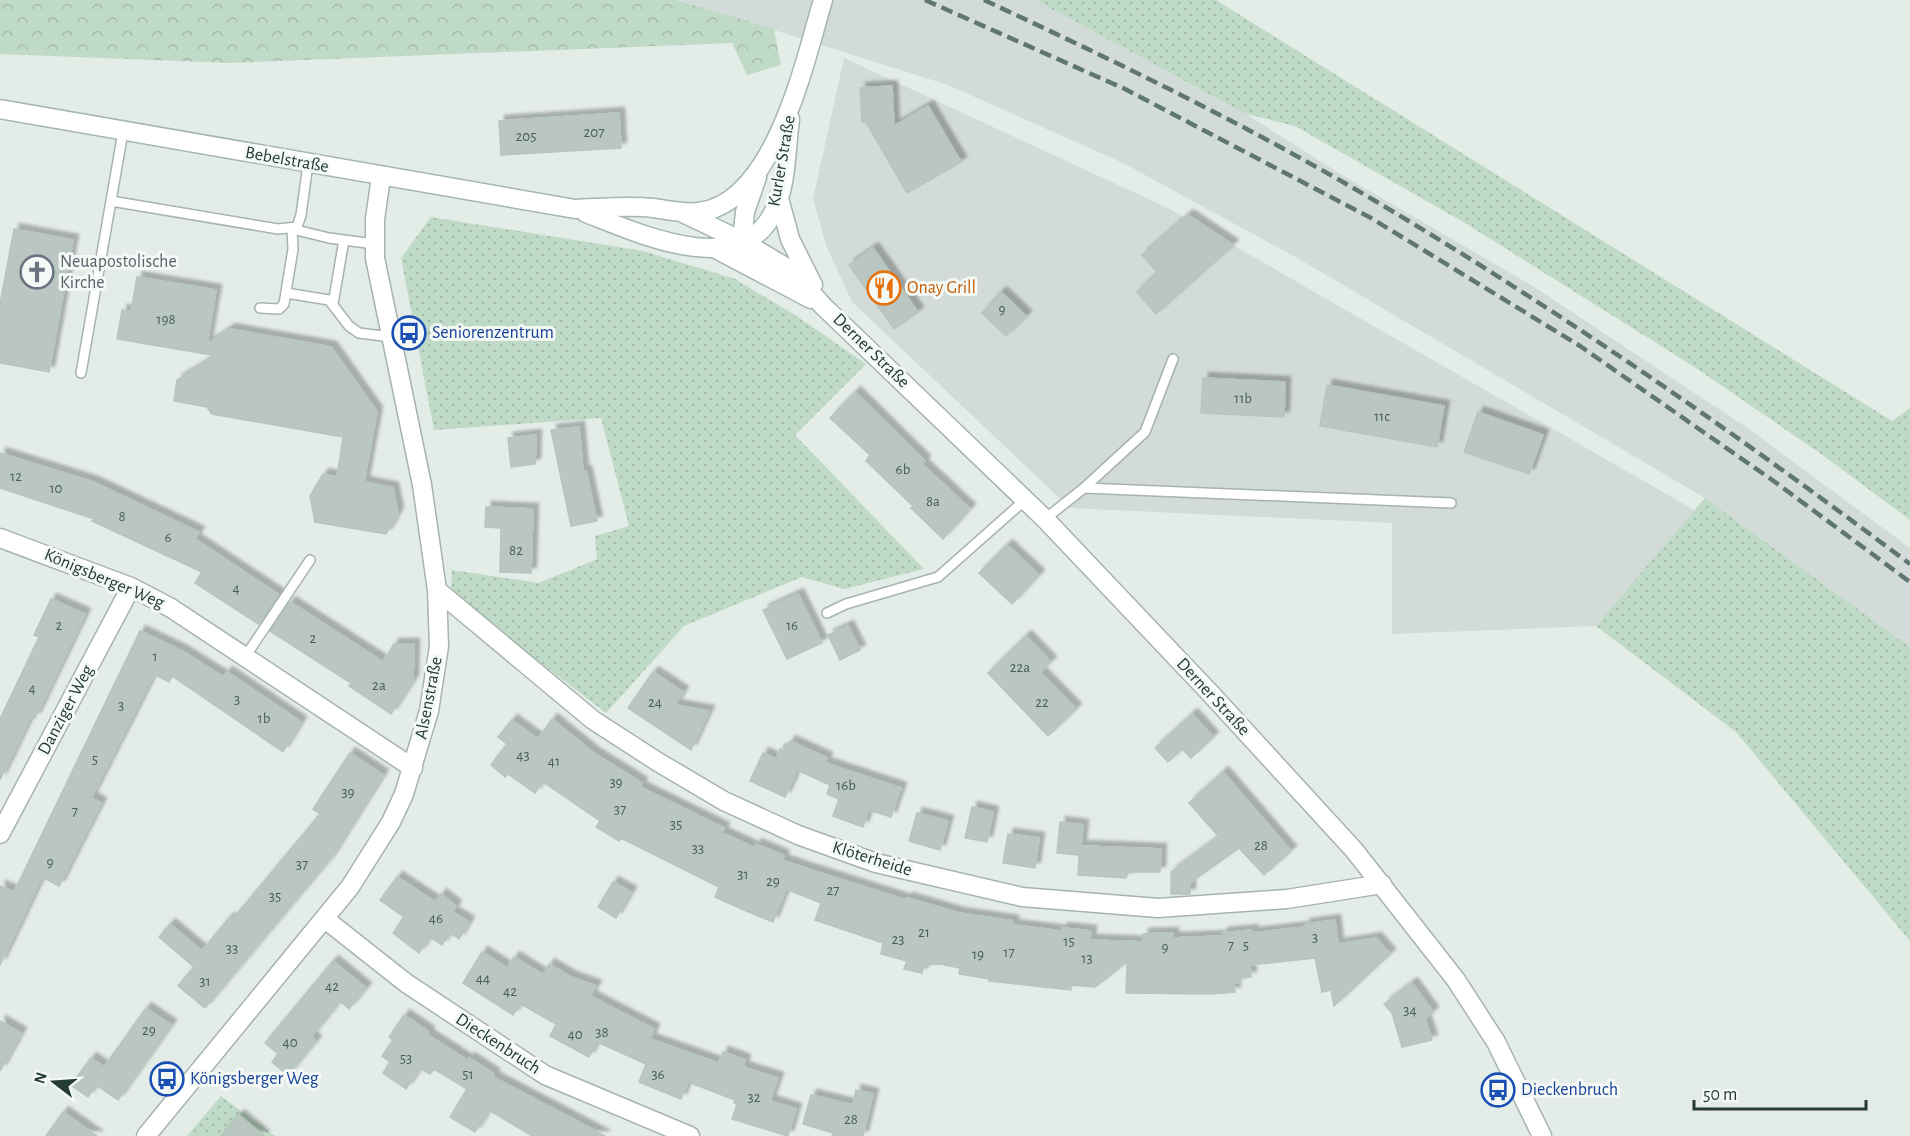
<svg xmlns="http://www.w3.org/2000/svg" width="1910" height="1136" font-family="'Alegreya Sans',sans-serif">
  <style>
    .built { fill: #d2dbd7 }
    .grass { fill: url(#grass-dots) }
    .forest { fill: url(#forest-crowns) }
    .building { fill: #b9c6c1; stroke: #b7c5bf; stroke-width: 1.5; filter: url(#shadow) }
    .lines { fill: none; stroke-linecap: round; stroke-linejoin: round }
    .service-casing { stroke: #a7b3af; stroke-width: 12 }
    .minor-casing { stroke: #a7b3af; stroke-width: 21 }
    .tertiary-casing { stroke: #a7b3af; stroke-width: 21 }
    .secondary-casing { stroke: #a3b6af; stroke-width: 21 }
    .service { stroke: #fff; stroke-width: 9 }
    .minor { stroke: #fff; stroke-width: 18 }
    .tertiary { stroke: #fff; stroke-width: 18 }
    .secondary { stroke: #fff; stroke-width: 18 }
    .rail { stroke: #607770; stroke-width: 4.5; stroke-dasharray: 12 6; stroke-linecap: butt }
    .labels { text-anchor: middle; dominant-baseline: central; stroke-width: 6; stroke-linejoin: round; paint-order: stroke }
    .number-label { font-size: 15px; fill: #4a5e58 }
    .street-label { font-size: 18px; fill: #253b35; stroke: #f4f9f6 }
    .worship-label { font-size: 18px; fill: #5b616d; stroke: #f4f9f6; text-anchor: start }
    .food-label { font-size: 18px; fill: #c56008; stroke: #f4f9f6; text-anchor: start }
    .transit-label { font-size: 18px; fill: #164399; stroke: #f4f9f6; text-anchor: start }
  </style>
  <defs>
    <pattern id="grass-dots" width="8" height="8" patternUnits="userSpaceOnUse" patternTransform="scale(1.5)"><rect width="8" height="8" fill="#bfdac6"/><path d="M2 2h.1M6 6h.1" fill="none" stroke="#a4bcab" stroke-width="1.8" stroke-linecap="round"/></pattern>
    <pattern id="forest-crowns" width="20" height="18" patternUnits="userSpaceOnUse" patternTransform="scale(1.5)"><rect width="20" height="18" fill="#bfdac6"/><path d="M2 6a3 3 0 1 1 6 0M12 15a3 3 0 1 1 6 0" fill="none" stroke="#a4bcab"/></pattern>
    <filter id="shadow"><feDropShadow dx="5.5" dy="-5.5" stdDeviation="1.5" flood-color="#0004"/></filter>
  </defs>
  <rect width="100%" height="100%" fill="#e4ece8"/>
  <!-- built -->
  <path class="built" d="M 679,0 L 1035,0 L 1246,114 L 1342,175 L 1531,285 L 1749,429 L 1910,548 L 1910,647 L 1705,498 L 1299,259 L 1125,164 L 948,85 Z
    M 844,58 L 1170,209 L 1696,511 L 1596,626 L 1392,634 L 1392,523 L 1070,508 L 852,302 L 826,245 L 813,199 Z"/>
  <!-- grass -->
  <path class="grass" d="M 1035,0 L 1216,0 L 1892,421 L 1910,408 L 1910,520 L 1824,456 L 1696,368 L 1465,223 L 1295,126 L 1246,114 Z
    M 431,217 L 643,251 L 735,279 L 798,317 L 866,364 L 795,435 L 924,569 L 844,589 L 802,577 L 684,626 L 606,713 L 451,593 L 452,570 L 539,583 L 597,559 L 595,536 L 629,526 L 601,418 L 434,430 L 401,258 Z
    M 1705,498 L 1910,647 L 1910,941 L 1736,732 L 1596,626 Z
    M 221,1096 L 275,1136 L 187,1136 Z"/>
  <!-- forest -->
  <path class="forest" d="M 0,0 L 677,0 L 774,29 L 781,65 L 747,75 L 732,43 L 231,63 L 0,54 Z"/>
  <!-- building -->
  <path class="building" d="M 892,86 L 894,126 L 928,106 L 961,162 L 907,193 L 866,122 L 862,122 L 860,88 Z
    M 619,113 L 621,148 L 501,155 L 499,121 Z
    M 1188,215 L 1233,245 L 1156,314 L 1137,292 L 1158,273 L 1142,255 Z
    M 14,229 L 73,240 L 49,372 L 0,363 L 0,304 Z
    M 873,248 L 918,312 L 894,329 L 849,265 Z
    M 137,277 L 216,290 L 207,344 L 230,329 L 331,347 L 377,412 L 364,482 L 393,488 L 398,513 L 386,534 L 315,522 L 310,496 L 323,474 L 337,477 L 343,437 L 212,414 L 207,407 L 174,401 L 177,380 L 217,356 L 117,339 L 122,310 L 131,312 Z
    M 1001,292 L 1026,316 L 1006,336 L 982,313 Z
    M 1203,378 L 1285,382 L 1284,417 L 1201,413 Z
    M 1327,385 L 1444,406 L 1437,447 L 1320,426 Z
    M 855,392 L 925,461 L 922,464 L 970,509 L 943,539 L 911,508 L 913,506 L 866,461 L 870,455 L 830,418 Z
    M 1478,412 L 1543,435 L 1529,474 L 1464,452 Z
    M 579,427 L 583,471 L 586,471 L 597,521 L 571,526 L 551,430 Z
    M 536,435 L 535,464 L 511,467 L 508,438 Z
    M 0,453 L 93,482 L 199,532 L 195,539 L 279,595 L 259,624 L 257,623 L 195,583 L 202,572 L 92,521 L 94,519 L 0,488 Z
    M 486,507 L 533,509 L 531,573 L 500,572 L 501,528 L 485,527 Z
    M 1007,545 L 1039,575 L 1012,604 L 979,573 Z
    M 798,594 L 822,643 L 787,659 L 763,610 Z
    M 51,599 L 85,614 L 35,718 L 31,716 L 0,780 L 0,719 L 39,637 L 34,635 Z
    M 290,602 L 383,662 L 394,644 L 414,644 L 413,680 L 391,714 L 349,686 L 351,683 L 270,631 Z
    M 848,626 L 860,650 L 840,660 L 828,635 Z
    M 140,631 L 182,651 L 223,677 L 227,672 L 301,722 L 283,752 L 172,676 L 169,682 L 154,674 L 91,798 L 101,803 L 59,886 L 42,877 L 0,965 L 0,886 L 14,892 Z
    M 1026,636 L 1051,662 L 1040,672 L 1076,709 L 1048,736 L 988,673 Z
    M 653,672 L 683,692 L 675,705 L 709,711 L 691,750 L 628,708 Z
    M 1192,714 L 1213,737 L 1191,758 L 1182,749 L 1168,762 L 1155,748 Z
    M 552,719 L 595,754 L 642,783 L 640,787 L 724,828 L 722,833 L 755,848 L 756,844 L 784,856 L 782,860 L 805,868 L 906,900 L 907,898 L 959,913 L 1013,921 L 1013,925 L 1061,931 L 1062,928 L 1091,931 L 1090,940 L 1143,942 L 1143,934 L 1173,933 L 1173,938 L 1222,936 L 1222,933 L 1252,930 L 1252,933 L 1305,927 L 1305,924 L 1335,920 L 1338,944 L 1376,938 L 1390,954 L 1334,1006 L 1331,990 L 1322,992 L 1315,958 L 1250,965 L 1251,977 L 1240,977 L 1241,983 L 1234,983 L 1235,992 L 1210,994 L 1126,993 L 1127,962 L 1095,987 L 1071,985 L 1071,990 L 989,981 L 989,979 L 959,974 L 960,968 L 940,964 L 924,965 L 922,973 L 904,969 L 907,961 L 881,954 L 883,943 L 815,920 L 821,903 L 786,889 L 773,922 L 744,910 L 715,897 L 719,887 L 621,838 L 619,841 L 596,827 L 600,821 L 543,782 L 535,793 L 508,774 L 505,777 L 491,765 L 507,744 L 498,737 L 512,720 L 538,739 Z
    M 790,741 L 827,758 L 825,763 L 901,788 L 891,817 L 869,810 L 863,827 L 833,816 L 839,799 L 827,794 L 830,785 L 797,770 L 785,797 L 750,781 L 763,753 L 776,759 L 780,749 L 785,750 Z
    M 350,753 L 383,775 L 330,859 L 205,1008 L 178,986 L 194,967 L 159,937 L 170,924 L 202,951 L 229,918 L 232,920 L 320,814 L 313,809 Z
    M 1223,772 L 1291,851 L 1264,875 L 1239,848 L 1190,883 L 1190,894 L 1171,894 L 1171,872 L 1219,837 L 1189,803 Z
    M 972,807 L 993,812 L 987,842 L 965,838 Z
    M 917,813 L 948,821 L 940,850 L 909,841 Z
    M 1060,822 L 1083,825 L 1081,846 L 1161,849 L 1160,872 L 1128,872 L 1126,878 L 1078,875 L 1079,855 L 1057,853 Z
    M 1008,834 L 1039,838 L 1035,868 L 1003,863 Z
    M 397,877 L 435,902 L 441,894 L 456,906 L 452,912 L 469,922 L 459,939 L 450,933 L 442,945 L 430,937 L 419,953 L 393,933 L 404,917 L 380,900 Z
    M 613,882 L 631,892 L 616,918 L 598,907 Z
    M 482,952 L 507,968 L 514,957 L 543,975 L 549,964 L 571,977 L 596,986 L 590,996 L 654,1029 L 650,1039 L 718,1063 L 723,1052 L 745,1060 L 743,1067 L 778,1078 L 770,1101 L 796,1109 L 788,1136 L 732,1119 L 737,1104 L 734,1103 L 735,1100 L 688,1082 L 681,1099 L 639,1082 L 646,1064 L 597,1042 L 589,1057 L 550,1036 L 556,1024 L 521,1004 L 513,1015 L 463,983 Z
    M 333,961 L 366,988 L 349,1009 L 340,1001 L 311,1037 L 316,1041 L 288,1075 L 272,1062 L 278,1054 L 265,1043 Z
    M 1412,983 L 1433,1012 L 1425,1019 L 1432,1040 L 1402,1047 L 1392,1013 L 1384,1004 Z
    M 146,1008 L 171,1025 L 118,1100 L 96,1085 L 88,1097 L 71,1085 L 91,1058 L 104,1067 Z
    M 404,1015 L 429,1032 L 428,1035 L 468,1061 L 469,1058 L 494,1074 L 493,1077 L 605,1136 L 532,1136 L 489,1110 L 475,1132 L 450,1117 L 467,1089 L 434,1069 L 430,1074 L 420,1068 L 406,1089 L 383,1073 L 390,1062 L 382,1056 L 393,1040 L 389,1037 Z
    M 0,1021 L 21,1033 L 0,1071 Z
    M 856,1090 L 873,1094 L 863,1136 L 832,1136 L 833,1133 L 803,1124 L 811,1095 L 853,1105 Z
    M 63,1112 L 97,1136 L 46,1136 Z
    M 239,1115 L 264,1136 L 221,1136 Z"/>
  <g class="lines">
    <!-- service casing -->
    <g class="service-casing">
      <path id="service" d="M 111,201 L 278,229 L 297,227 L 301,215 L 308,164
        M 286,293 L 329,300 L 349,326 L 359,333 L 391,337
        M 333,304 L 344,240
        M 260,308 L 279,309 L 284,304 L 293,249 L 292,229 L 329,238 L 374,244
        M 81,373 L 123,132
        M 1084,488 L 1145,432 L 1173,359
        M 1045,519 L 1084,488 L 1451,503
        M 827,613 L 846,604 L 938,577 L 1025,500
        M 245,657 L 310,560"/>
    </g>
    <!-- minor casing -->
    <g class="minor-casing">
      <path id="minor" d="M 0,538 L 131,587 L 171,608 L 413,768
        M 437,590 L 593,720 L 658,762 L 724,801 L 798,835 L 876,863 L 1022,897 L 1158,908 L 1287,899 L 1382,884
        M 0,834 L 131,587
        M 325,919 L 406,983 L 545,1075 L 690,1136
        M 146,1136 L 350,887 L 391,822 L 404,794 L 429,711 L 439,646 L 437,590 L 422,485 L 375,258 L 375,219 L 381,177"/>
    </g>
    <!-- tertiary casing -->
    <g class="tertiary-casing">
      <path id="tertiary" d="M 779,198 L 790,239 L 813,285
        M 716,249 L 811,299
        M 749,266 L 742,256 L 742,241 L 792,271 L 823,306 L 1045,519 L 1211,694 L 1354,850 L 1456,980 L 1496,1042 L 1542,1136"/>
    </g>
    <!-- secondary casing -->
    <g class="secondary-casing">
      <path id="secondary" d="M 0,109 L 575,209 C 601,208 628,205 653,208 C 669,210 684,214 699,212 C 775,203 805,60 823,0
        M 586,213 C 635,232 740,281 773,213 C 787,186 786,149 790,119
        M 683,213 L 742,241
        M 742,241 L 745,212 L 757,177"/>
    </g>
    <!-- service -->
    <use href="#service" class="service"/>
    <!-- minor -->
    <use href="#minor" class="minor"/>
    <!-- tertiary -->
    <use href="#tertiary" class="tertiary"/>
    <!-- secondary -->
    <use href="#secondary" class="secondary"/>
    <!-- rail -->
    <path class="rail" d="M 925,0 L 1125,89 L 1371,218 L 1580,346 L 1775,482 L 1910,582
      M 984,0 C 1117,62 1251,127 1377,202 C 1562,312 1738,435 1910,564"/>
  </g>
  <!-- icons -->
  <defs>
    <g id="church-ring" transform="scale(1.725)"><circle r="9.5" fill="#f4f9f6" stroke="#6b7280" stroke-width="1.5"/><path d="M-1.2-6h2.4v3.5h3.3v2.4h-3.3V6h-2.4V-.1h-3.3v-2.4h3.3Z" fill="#6b7280"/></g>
    <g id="restaurant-ring" transform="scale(1.725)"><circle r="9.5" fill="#f4f9f6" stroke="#e8710a" stroke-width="1.5"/><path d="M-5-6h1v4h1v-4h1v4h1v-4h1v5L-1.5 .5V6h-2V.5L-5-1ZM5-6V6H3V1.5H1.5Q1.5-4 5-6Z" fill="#e8710a"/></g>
    <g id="bus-ring" transform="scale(1.725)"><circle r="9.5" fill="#f4f9f6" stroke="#1a4fb4" stroke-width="1.5"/><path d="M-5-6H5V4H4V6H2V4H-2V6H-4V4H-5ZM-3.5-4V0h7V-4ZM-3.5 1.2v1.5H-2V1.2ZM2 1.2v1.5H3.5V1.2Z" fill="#1a4fb4"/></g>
  </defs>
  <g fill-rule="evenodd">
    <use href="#church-ring" x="37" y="272"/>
    <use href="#restaurant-ring" x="884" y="288"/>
    <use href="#bus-ring" x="409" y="333"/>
    <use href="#bus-ring" x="167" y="1079"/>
    <use href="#bus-ring" x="1498" y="1090"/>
  </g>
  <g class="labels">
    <!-- number labels -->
    <g class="number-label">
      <text x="594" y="132">207</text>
      <text x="526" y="136">205</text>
      <text x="1002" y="309">9</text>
      <text x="166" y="319">198</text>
      <text x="1243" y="398">11b</text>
      <text x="1382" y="416">11c</text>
      <text x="903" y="469">6b</text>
      <text x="16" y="476">12</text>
      <text x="56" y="488">10</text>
      <text x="933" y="501">8a</text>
      <text x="122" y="516">8</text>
      <text x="168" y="537">6</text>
      <text x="516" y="550">82</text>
      <text x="236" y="588">4</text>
      <text x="59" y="625">2</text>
      <text x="792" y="625">16</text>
      <text x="313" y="638">2</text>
      <text x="155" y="656">1</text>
      <text x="1020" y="667">22a</text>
      <text x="379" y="685">2a</text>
      <text x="32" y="688">4</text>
      <text x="237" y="699">3</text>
      <text x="655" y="702">24</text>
      <text x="1042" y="702">22</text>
      <text x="121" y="705">3</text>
      <text x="264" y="718">1b</text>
      <text x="523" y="755">43</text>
      <text x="95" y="759">5</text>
      <text x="554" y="761">41</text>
      <text x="616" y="782">39</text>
      <text x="846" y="785">16b</text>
      <text x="348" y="792">39</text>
      <text x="620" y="809">37</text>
      <text x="75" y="811">7</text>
      <text x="676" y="824">35</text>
      <text x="1261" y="845">28</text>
      <text x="698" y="848">33</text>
      <text x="50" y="862">9</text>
      <text x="302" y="864">37</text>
      <text x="743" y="874">31</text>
      <text x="773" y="881">29</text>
      <text x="833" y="890">27</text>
      <text x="275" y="896">35</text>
      <text x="436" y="918">46</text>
      <text x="924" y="932">21</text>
      <text x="1315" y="937">3</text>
      <text x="898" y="939">23</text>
      <text x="1069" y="941">15</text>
      <text x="1231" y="945">7</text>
      <text x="1246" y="945">5</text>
      <text x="1165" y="947">9</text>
      <text x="232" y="948">33</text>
      <text x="1009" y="952">17</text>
      <text x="978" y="954">19</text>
      <text x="1087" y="958">13</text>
      <text x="483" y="978">44</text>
      <text x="205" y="981">31</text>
      <text x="332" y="986">42</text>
      <text x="510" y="991">42</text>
      <text x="1410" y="1010">34</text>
      <text x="149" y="1030">29</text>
      <text x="602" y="1032">38</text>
      <text x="575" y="1034">40</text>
      <text x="290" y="1042">40</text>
      <text x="406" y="1058">53</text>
      <text x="468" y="1074">51</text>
      <text x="658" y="1074">36</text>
      <text x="754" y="1097">32</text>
      <text x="851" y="1119">28</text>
    </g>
    <!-- street labels -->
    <g class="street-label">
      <text transform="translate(287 160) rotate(10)">Bebelstraße</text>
      <text transform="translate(782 161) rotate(-80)">Kurler Straße</text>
      <text transform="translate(871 351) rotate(44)">Derner Straße</text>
      <text transform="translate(104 579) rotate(23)">Königsberger Weg</text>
      <text transform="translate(1213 697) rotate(47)">Derner Straße</text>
      <text transform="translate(429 698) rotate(-79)">Alsenstraße</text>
      <text transform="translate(66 710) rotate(-62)">Danziger Weg</text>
      <text transform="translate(872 859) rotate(17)">Klöterheide</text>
      <text transform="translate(498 1044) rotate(33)">Dieckenbruch</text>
    </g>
    <!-- worship labels -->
    <g class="worship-label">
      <text x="60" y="262">Neuapostolische<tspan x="60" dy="21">Kirche</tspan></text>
    </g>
    <!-- food labels -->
    <g class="food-label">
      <text x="907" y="288">Onay Grill</text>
    </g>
    <!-- transit labels -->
    <g class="transit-label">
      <text x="432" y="333">Seniorenzentrum</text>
      <text x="190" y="1079">Königsberger Weg</text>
      <text x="1521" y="1090">Dieckenbruch</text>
    </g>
  </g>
  <!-- north arrow -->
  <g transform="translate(54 1082) rotate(287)" stroke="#f4f9f6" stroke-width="4.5" paint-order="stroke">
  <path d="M0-4.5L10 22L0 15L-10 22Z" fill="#253b35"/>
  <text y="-9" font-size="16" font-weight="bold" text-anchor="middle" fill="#253b35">N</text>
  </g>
  <!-- scale -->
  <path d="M1694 1100v9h172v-9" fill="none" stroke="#253b35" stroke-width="3"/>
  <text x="1703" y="1100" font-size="18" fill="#253b35" stroke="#f4f9f6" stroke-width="4.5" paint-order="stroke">50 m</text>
</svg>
